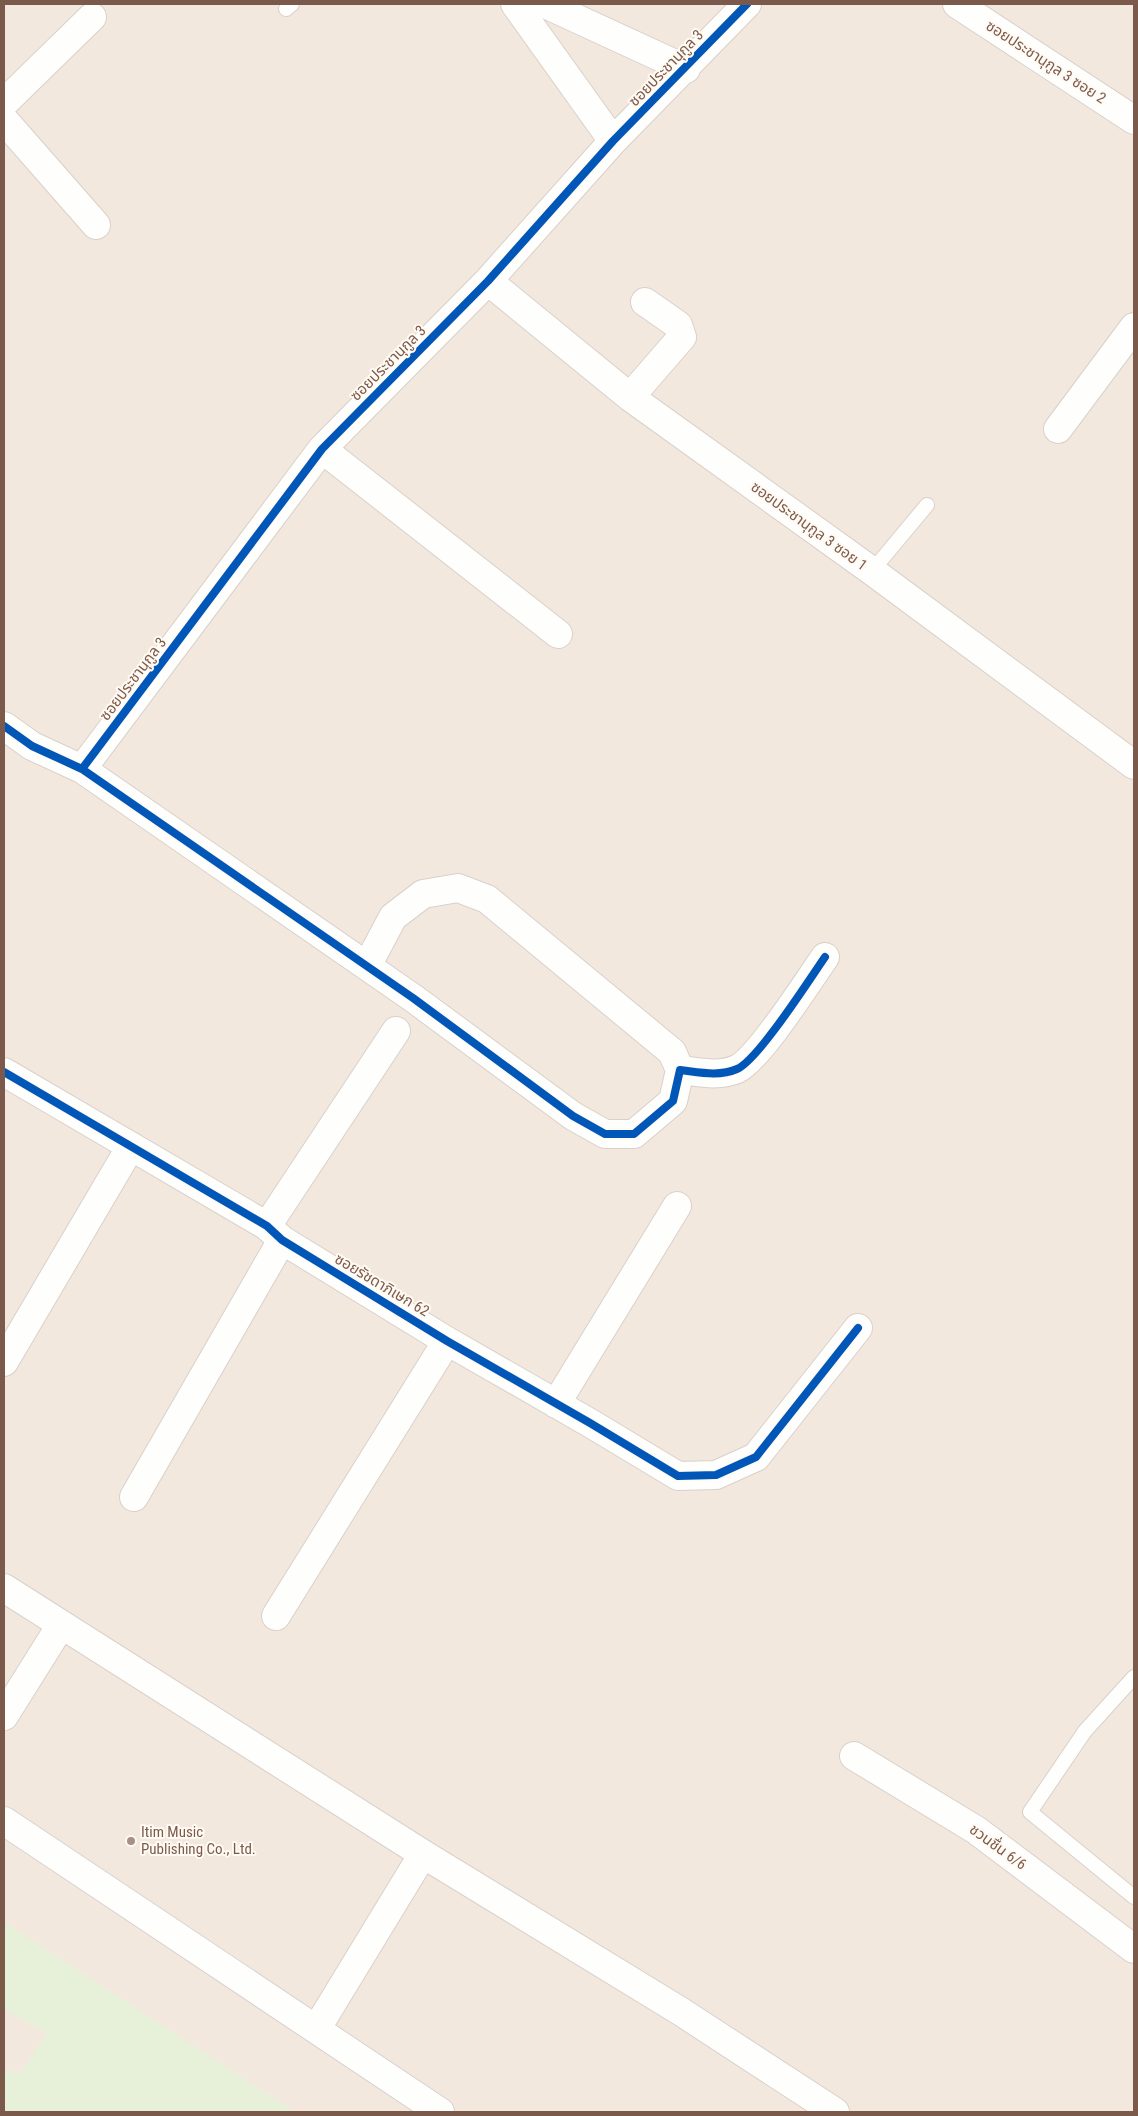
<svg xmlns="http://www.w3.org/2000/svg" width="1138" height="2116" font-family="'Roboto Condensed','Noto Sans Thai',sans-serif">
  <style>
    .residential { fill: #f3e8dd }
    .green { fill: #e7f1d9 }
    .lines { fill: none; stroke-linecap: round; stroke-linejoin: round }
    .lane-casing { stroke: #d9d0cb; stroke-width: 16 }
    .street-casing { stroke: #d9d0cb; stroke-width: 30 }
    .lane { stroke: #fefefd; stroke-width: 14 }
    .street { stroke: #fefefd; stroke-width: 28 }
    .cycleway-casing { stroke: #fffaf3; stroke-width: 11 }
    .cycleway { stroke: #0057b8; stroke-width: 8 }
    .poi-dot { fill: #a89084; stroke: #fffaf3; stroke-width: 2 }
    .labels { text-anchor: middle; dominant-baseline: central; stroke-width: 4; stroke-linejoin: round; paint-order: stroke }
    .street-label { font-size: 15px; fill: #7c5a4b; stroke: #fffaf3 }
    .poi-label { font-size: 15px; fill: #7c5a4b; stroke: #fffaf3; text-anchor: start }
  </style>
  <rect width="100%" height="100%" fill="#faf5ef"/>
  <!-- residential -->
  <path class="residential" d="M 4,4 L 1134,4 L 1134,2112 L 4,2112 Z"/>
  <!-- green -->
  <path class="green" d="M 4,1922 L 295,2112 L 4,2112 L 4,2069 L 20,2074 L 47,2033 L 4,2010 Z"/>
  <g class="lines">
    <!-- lane casing -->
    <g class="lane-casing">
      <path id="lane" d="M 286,9 L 292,4
        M 872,571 L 927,505
        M 1134,1677 L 1085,1731 L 1030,1812 L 1134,1897"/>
    </g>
    <!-- street casing -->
    <g class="street-casing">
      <path id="street" d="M 515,4 L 613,141
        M 545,4 L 686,69
        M 957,4 L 1134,120
        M 4,103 L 92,17
        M 4,120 L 96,225
        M 488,281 L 630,397 L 872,571 L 1134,765
        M 630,397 L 682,337 L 678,325 L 645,302
        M 1058,429 L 1134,327
        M 322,449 L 558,634
        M 4,726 L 32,746 L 82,769 L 413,998 L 573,1116 L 605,1134 L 634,1134 L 673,1101 L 680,1070 C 698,1072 719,1077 737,1069 C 758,1060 809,980 825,957
        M 82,769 L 322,449 L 488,281 L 613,141 L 747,4
        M 367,966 L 393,917 L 423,894 L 458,888 L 487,899 L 672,1052 L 680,1070
        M 4,1072 L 267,1226 L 282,1240 L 447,1341 L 590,1423 L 678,1476 L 716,1475 L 756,1457 L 858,1328
        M 267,1226 L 396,1031
        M 4,1362 L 131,1146
        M 556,1404 L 677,1206
        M 134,1497 L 282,1240
        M 4,1588 L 423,1854 L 680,2011 L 835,2112
        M 276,1616 L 447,1341
        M 4,1716 L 61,1625
        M 854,1756 L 976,1830 L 1134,1949
        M 4,1821 L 440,2112
        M 317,2028 L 423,1854"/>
    </g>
    <!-- lane -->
    <use href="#lane" class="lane"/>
    <!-- street -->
    <use href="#street" class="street"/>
    <!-- cycleway casing -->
    <g class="cycleway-casing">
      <path id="cycleway" d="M 4,726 L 32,746 L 82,769 L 413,998 L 573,1116 L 605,1134 L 634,1134 L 673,1101 L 680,1070 C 698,1072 719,1077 737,1069 C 758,1060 809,980 825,957
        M 82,769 L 322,449 L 488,281 L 613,141 L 747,4
        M 4,1072 L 267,1226 L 282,1240 L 447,1341 L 590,1423 L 678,1476 L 716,1475 L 756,1457 L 858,1328"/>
    </g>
    <!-- cycleway -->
    <use href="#cycleway" class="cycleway"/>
  </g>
  <!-- markers -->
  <circle class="poi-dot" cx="131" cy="1841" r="5"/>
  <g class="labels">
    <!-- street labels -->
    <g class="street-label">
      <text transform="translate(1046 62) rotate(33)">ซอยประชานุกูล 3 ซอย 2</text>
      <text transform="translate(666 68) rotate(-46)">ซอยประชานุกูล 3</text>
      <text transform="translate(388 363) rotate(-45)">ซอยประชานุกูล 3</text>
      <text transform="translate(809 526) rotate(36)">ซอยประชานุกูล 3 ซอย 1</text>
      <text transform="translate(133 679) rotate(-53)">ซอยประชานุกูล 3</text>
      <text transform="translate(382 1285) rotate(31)">ซอยรัชดาภิเษก 62</text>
      <text transform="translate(998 1847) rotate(36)">ชวนชื่น 6/6</text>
    </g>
    <!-- poi labels -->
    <g class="poi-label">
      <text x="141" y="1832">Itim Music<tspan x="141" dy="17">Publishing Co., Ltd.</tspan></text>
    </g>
  </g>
  <!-- border -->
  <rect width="1138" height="2116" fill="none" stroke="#7c5a4b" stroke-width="10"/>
</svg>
